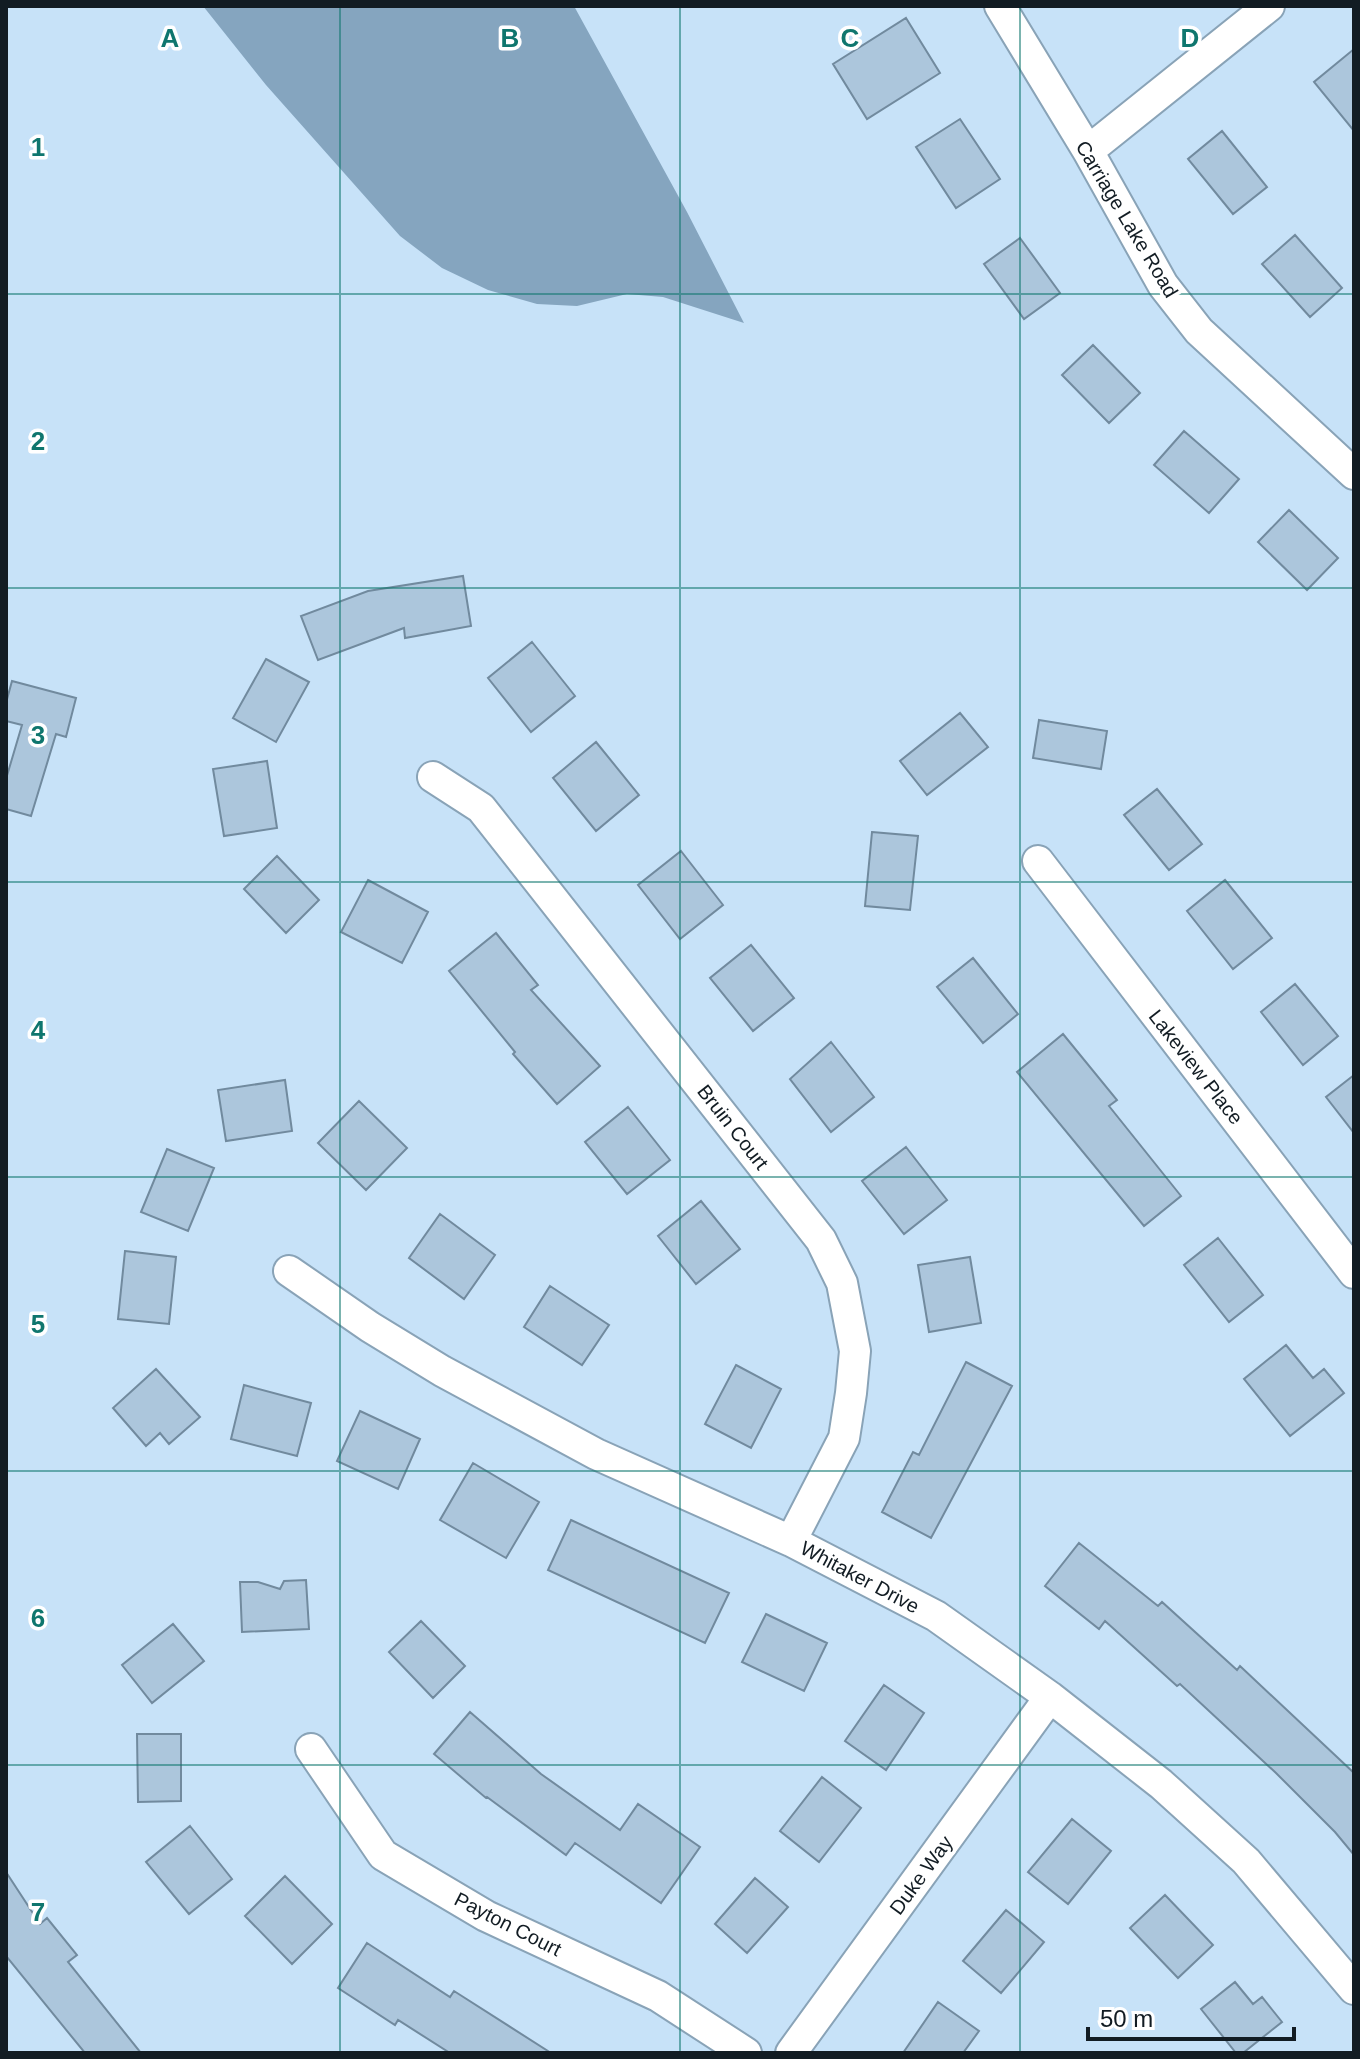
<svg xmlns="http://www.w3.org/2000/svg" width="1360" height="2059" font-family="Arial,sans-serif">
  <style>
    .water { fill: #85a5bf }
    .building { fill: #acc6dc; stroke: #718a9e; stroke-width: 2 }
    .lines { fill: none; stroke-linecap: round; stroke-linejoin: round }
    .street-casing { stroke: #89a3b7; stroke-width: 34 }
    .street { stroke: #fff; stroke-width: 30 }
    .grid { fill: none; stroke: #0f766e; stroke-width: 2; stroke-opacity: 0.55 }
    .labels { text-anchor: middle; dominant-baseline: central; stroke-width: 7; stroke-linejoin: round; paint-order: stroke }
    .street-label { font-size: 20px; fill: #121c23; stroke: #fff }
    .grid-label { font-size: 26px; text-anchor: middle; font-weight: bold; fill: #0f766e; stroke: #fff; stroke-width: 7; stroke-linejoin: round; paint-order: stroke }
  </style>
  <rect width="100%" height="100%" fill="#c7e2f8"/>
  <!-- water -->
  <path class="water" d="M 203,6 L 574,6 L 687,212 L 744,323 L 663,297 L 627,294 L 577,306 L 537,304 L 488,290 L 442,268 L 400,236 L 266,85 Z"/>
  <!-- building -->
  <path class="building" d="M 906,18 L 940,73 L 867,119 L 833,64 Z
    M 1354,49 L 1354,131 L 1314,82 Z
    M 960,119 L 1000,179 L 956,208 L 916,147 Z
    M 1222,131 L 1267,187 L 1233,214 L 1188,159 Z
    M 1295,235 L 1342,288 L 1310,317 L 1262,264 Z
    M 1020,238 L 1060,293 L 1024,319 L 984,264 Z
    M 1093,345 L 1140,393 L 1109,423 L 1062,375 Z
    M 1184,431 L 1239,479 L 1209,513 L 1154,465 Z
    M 1289,510 L 1338,558 L 1307,590 L 1258,542 Z
    M 463,576 L 471,626 L 405,638 L 404,628 L 318,660 L 301,616 L 368,591 Z
    M 532,642 L 575,696 L 531,732 L 488,678 Z
    M 266,659 L 309,682 L 276,742 L 233,718 Z
    M 12,681 L 76,698 L 66,737 L 56,734 L 31,816 L 6,809 L 6,779 L 22,725 L 6,721 L 6,703 Z
    M 960,713 L 988,747 L 927,795 L 900,761 Z
    M 1039,720 L 1107,731 L 1101,769 L 1033,758 Z
    M 596,742 L 639,795 L 596,831 L 553,778 Z
    M 267,761 L 277,828 L 224,836 L 213,769 Z
    M 1157,789 L 1202,844 L 1169,870 L 1124,815 Z
    M 872,832 L 918,836 L 910,910 L 865,906 Z
    M 681,851 L 723,905 L 680,939 L 638,885 Z
    M 277,856 L 319,900 L 286,933 L 244,889 Z
    M 368,880 L 428,912 L 402,963 L 341,932 Z
    M 1225,880 L 1272,938 L 1233,969 L 1187,911 Z
    M 496,933 L 538,985 L 531,990 L 600,1066 L 557,1104 L 513,1054 L 515,1052 L 449,971 Z
    M 751,945 L 794,998 L 753,1031 L 710,978 Z
    M 973,958 L 1018,1014 L 983,1043 L 937,987 Z
    M 1295,984 L 1338,1036 L 1303,1065 L 1261,1012 Z
    M 1063,1034 L 1117,1100 L 1109,1106 L 1181,1196 L 1144,1226 L 1017,1072 Z
    M 831,1042 L 874,1097 L 831,1132 L 790,1079 Z
    M 1354,1075 L 1354,1133 L 1326,1097 Z
    M 285,1080 L 292,1131 L 226,1141 L 218,1090 Z
    M 359,1101 L 407,1148 L 366,1190 L 318,1143 Z
    M 628,1107 L 670,1160 L 627,1194 L 585,1142 Z
    M 906,1147 L 947,1200 L 904,1234 L 862,1181 Z
    M 167,1149 L 214,1168 L 188,1231 L 141,1212 Z
    M 701,1201 L 740,1249 L 696,1284 L 658,1236 Z
    M 440,1214 L 495,1255 L 464,1299 L 409,1258 Z
    M 1218,1238 L 1263,1295 L 1229,1322 L 1184,1265 Z
    M 125,1251 L 176,1257 L 169,1324 L 118,1319 Z
    M 970,1257 L 981,1323 L 929,1332 L 918,1265 Z
    M 550,1286 L 609,1325 L 582,1365 L 524,1327 Z
    M 1286,1345 L 1313,1378 L 1324,1369 L 1344,1393 L 1290,1436 L 1244,1379 Z
    M 966,1362 L 1012,1386 L 931,1538 L 882,1512 L 913,1452 L 919,1455 Z
    M 736,1365 L 781,1389 L 751,1448 L 705,1424 Z
    M 156,1369 L 200,1417 L 169,1444 L 160,1433 L 146,1446 L 113,1408 Z
    M 244,1385 L 311,1403 L 297,1456 L 231,1439 Z
    M 360,1411 L 420,1439 L 398,1489 L 337,1461 Z
    M 473,1463 L 539,1502 L 506,1558 L 440,1520 Z
    M 571,1520 L 729,1593 L 705,1643 L 548,1570 Z
    M 1079,1543 L 1158,1606 L 1162,1602 L 1237,1670 L 1240,1666 L 1354,1773 L 1354,1855 L 1335,1832 L 1276,1773 L 1180,1684 L 1177,1686 L 1105,1621 L 1099,1629 L 1045,1586 Z
    M 306,1580 L 309,1629 L 242,1632 L 240,1582 L 258,1582 L 280,1589 L 284,1581 Z
    M 766,1614 L 827,1643 L 804,1691 L 742,1662 Z
    M 421,1621 L 465,1666 L 433,1698 L 389,1652 Z
    M 173,1624 L 204,1661 L 152,1703 L 122,1665 Z
    M 884,1685 L 924,1713 L 886,1770 L 845,1741 Z
    M 470,1712 L 541,1774 L 620,1830 L 638,1804 L 700,1847 L 661,1903 L 575,1843 L 566,1855 L 487,1797 L 486,1798 L 434,1754 Z
    M 137,1734 L 181,1734 L 181,1801 L 138,1802 Z
    M 822,1777 L 861,1808 L 819,1862 L 780,1831 Z
    M 1072,1819 L 1111,1851 L 1068,1904 L 1028,1872 Z
    M 190,1826 L 232,1879 L 189,1914 L 146,1862 Z
    M 6,1872 L 40,1924 L 47,1918 L 77,1955 L 68,1962 L 141,2053 L 85,2053 L 6,1956 Z
    M 285,1876 L 332,1924 L 292,1964 L 245,1916 Z
    M 755,1878 L 788,1907 L 747,1953 L 715,1924 Z
    M 1165,1895 L 1213,1945 L 1178,1978 L 1130,1928 Z
    M 1006,1910 L 1044,1942 L 1001,1993 L 963,1961 Z
    M 367,1943 L 450,1997 L 454,1991 L 551,2053 L 450,2053 L 398,2020 L 395,2025 L 338,1988 Z
    M 1235,1982 L 1253,2004 L 1262,1997 L 1282,2022 L 1243,2053 L 1236,2053 L 1201,2009 Z
    M 938,2002 L 979,2031 L 963,2053 L 903,2053 Z"/>
  <g class="lines">
    <!-- street casing -->
    <g class="street-casing">
      <path id="street" d="M 1000,6 L 1088,151 L 1163,285 L 1199,331 L 1354,474
        M 1088,151 L 1269,6
        M 433,777 L 481,808 L 821,1240 L 842,1283 L 855,1351 L 851,1393 L 844,1438 L 791,1541
        M 1038,861 L 1354,1273
        M 289,1271 L 370,1327 L 442,1371 L 596,1454 L 791,1541 L 936,1616 L 1050,1697 L 1161,1784 L 1246,1861 L 1354,1989
        M 311,1749 L 383,1855 L 486,1916 L 658,1996 L 746,2053
        M 791,2053 L 1050,1697"/>
    </g>
    <!-- street -->
    <use href="#street" class="street"/>
  </g>
  <!-- grid -->
  <path class="grid" d="M 340,6 L 340,2053M 680,6 L 680,2053M 1020,6 L 1020,2053M 6,294 L 1354,294M 6,588 L 1354,588M 6,882 L 1354,882M 6,1177 L 1354,1177M 6,1471 L 1354,1471M 6,1765 L 1354,1765"/>
  <g class="labels">
    <!-- street labels -->
    <g class="street-label">
      <text transform="translate(1127 219) rotate(59)">Carriage Lake Road</text>
      <text transform="translate(1196 1067) rotate(52)">Lakeview Place</text>
      <text transform="translate(733 1127) rotate(52)">Bruin Court</text>
      <text transform="translate(860 1577) rotate(28)">Whitaker Drive</text>
      <text transform="translate(921 1875) rotate(-54)">Duke Way</text>
      <text transform="translate(508 1924) rotate(27)">Payton Court</text>
    </g>
  </g>
  <g class="grid-label">
    <text x="170" y="47">A</text>
    <text x="510" y="47">B</text>
    <text x="850" y="47">C</text>
    <text x="1190" y="47">D</text>
    <text x="38" y="156">1</text>
    <text x="38" y="450">2</text>
    <text x="38" y="744">3</text>
    <text x="38" y="1039">4</text>
    <text x="38" y="1333">5</text>
    <text x="38" y="1627">6</text>
    <text x="38" y="1921">7</text>
  </g>
  <!-- border -->
  <rect width="1360" height="2059" fill="none" stroke="#121c23" stroke-width="16"/>
  <!-- scale -->
  <path d="M1088 2027v12h206v-12" fill="none" stroke="#121c23" stroke-width="4"/>
  <text x="1100" y="2027" font-size="24" fill="#121c23" stroke="#ffffff" stroke-width="6" paint-order="stroke">50 m</text>
</svg>
